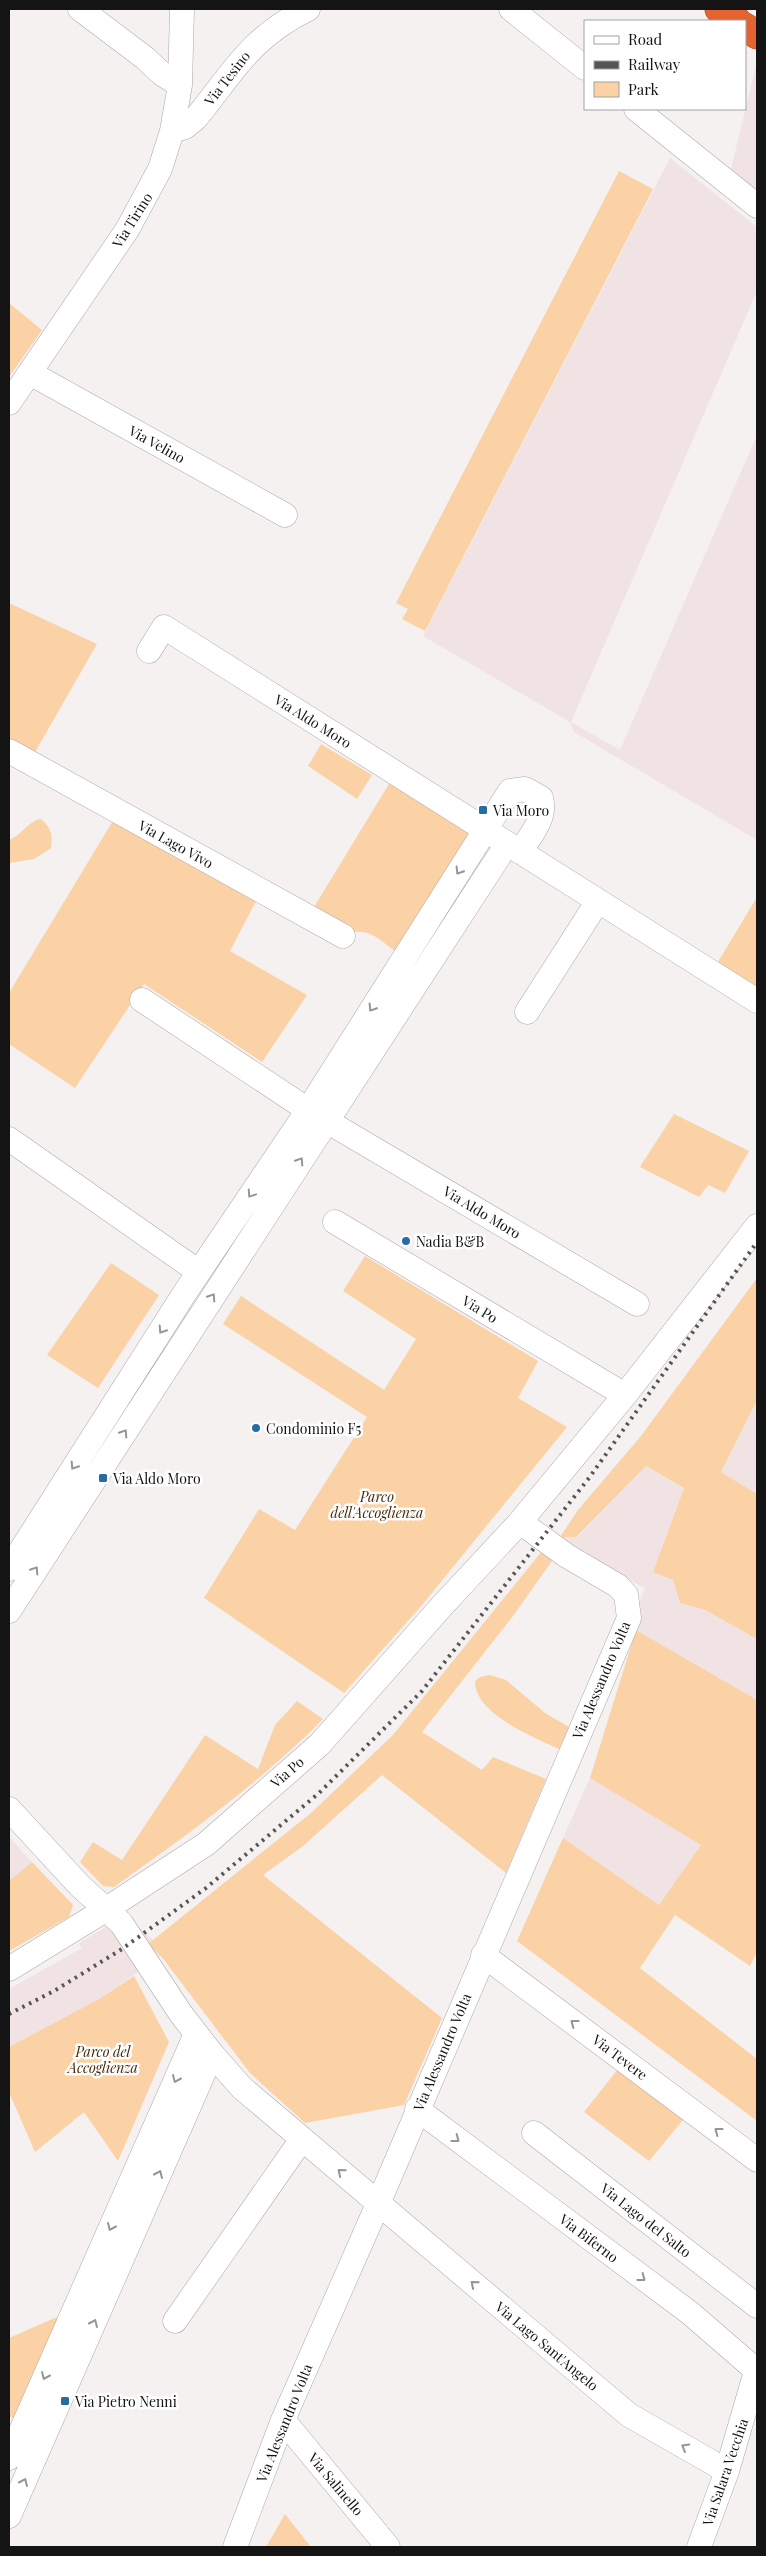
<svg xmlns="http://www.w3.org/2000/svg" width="766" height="2556" font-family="'Playfair Display',serif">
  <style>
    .built { fill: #f1e3e4 }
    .green { fill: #fbd1a6 }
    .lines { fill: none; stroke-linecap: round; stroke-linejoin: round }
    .minor-casing { stroke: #aca8a8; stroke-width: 25 }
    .highway-casing { stroke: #9b4727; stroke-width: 29 }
    .minor { stroke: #fff; stroke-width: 24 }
    .highway { stroke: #e36331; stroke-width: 28 }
    .rail { stroke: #565555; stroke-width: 4; stroke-dasharray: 2.5 5; stroke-linecap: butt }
    .oneway { stroke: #969595 }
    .poi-dot { fill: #266ca0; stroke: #fff; stroke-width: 2 }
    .labels { text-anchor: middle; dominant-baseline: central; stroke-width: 5; stroke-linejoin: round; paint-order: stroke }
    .street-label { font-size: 14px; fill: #151414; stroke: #fff }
    .poi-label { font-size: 14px; fill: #151414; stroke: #fff; text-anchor: start }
    .park-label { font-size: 14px; font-style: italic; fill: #462a07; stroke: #fff }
  </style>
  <rect width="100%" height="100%" fill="#f5f1f1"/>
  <!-- built -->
  <path class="built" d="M 757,61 L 757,198 L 729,177 Z
    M 670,158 L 757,227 L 757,291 L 571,722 L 620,750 L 757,435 L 757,840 L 574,732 L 570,722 L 423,636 Z
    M 755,1403 L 757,1405 L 757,1494 L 721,1472 Z
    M 645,1466 L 684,1488 L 653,1572 L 673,1580 L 680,1603 L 705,1610 L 757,1639 L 757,1700 L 636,1630 L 640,1600 L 645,1589 L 560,1537 L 577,1537 Z
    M 590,1778 L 702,1845 L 659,1905 L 563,1838 Z
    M 9,1837 L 32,1862 L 9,1881 Z
    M 111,1924 L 121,1939 L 139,1927 L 153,1940 L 149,1944 L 161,1956 L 99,1999 L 9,2047 L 9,1989 L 82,1948 L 79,1943 Z"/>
  <!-- green -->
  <path class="green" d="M 619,171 L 653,189 L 425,631 L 402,619 L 408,609 L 396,603 Z
    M 9,303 L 42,330 L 9,377 Z
    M 9,603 L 97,644 L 31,759 L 9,746 Z
    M 321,744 L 372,775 L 357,799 L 308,766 Z
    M 392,779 L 479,830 L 396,952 C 383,942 369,927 351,933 L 311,912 Z
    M 41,819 C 51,828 53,834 51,848 L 34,859 L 9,863 L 9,840 C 22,835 28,821 41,819 Z
    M 114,819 L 257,899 L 230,951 L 307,995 L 262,1062 L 144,984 L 75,1088 L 9,1044 L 9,993 Z
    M 757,897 L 757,992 L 715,967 Z
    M 674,1114 L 749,1151 L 725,1193 L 708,1185 L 699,1197 L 640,1167 Z
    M 365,1256 L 538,1361 L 518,1398 L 567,1427 L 422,1605 L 344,1693 L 204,1598 L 259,1509 L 295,1530 L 367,1417 L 223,1324 L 241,1296 L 384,1390 L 416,1339 L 343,1291 Z
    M 111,1263 L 159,1295 L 98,1388 L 47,1355 Z
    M 757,1278 L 757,1405 L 755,1404 L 721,1472 L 757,1494 L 757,1639 L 705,1610 L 680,1603 L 673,1580 L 653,1572 L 684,1488 L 646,1466 L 576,1537 L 560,1537 L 578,1510 L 641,1436 Z
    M 542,1551 L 554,1558 L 513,1616 L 422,1732 L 482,1770 L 493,1757 L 546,1779 L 506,1873 L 382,1775 L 303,1846 L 263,1875 L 442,2018 L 404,2105 L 305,2123 L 250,2073 L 161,1956 L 148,1944 L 311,1813 L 393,1735 Z
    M 636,1630 L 757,1700 L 757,1952 L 750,1966 L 675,1915 L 640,1968 L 757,2059 L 757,2121 L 517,1941 L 563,1838 L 659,1905 L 701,1845 L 590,1778 Z
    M 490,1675 L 506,1680 L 545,1713 L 569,1727 L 559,1749 C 534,1738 474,1713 475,1681 L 480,1677 Z
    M 297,1701 L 323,1719 C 260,1783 187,1835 114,1887 L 103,1886 L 80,1862 L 93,1842 L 122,1860 L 205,1735 L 258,1769 L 275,1725 Z
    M 32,1862 L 73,1905 L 69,1917 L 9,1951 L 9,1881 Z
    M 134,1976 L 169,2042 L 118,2161 L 84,2112 L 35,2152 L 9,2092 L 9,2047 L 99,1999 Z
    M 622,2064 L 687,2115 L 649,2161 L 584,2112 Z
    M 57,2317 L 60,2319 L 16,2419 L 9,2416 L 9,2338 Z
    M 285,2514 L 311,2547 L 266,2547 Z"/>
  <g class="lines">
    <!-- minor casing -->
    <g class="minor-casing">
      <path id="minor" d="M 80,9 L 145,58 L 162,74 L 180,85
        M 511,9 L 585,68
        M 636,109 L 757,206
        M 172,131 L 185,127 L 196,118 C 234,71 251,37 308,9
        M 30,373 L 285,515
        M 9,403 L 127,230 L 160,169 L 172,131 L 180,85 L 182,9
        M 149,651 L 164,627 L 757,1001
        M 9,751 L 343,936
        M 142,1000 L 308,1110 L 637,1304
        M 527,1012 L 598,901
        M 9,1139 L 199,1272
        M 335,1222 L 625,1395
        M 9,1569 L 186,1291 L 308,1110 L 510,791 L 525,789 L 541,798 C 547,818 530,836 520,852
        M 9,1611 L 507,844
        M 9,1809 L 80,1886 L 121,1923 L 181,2014 L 212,2054 L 242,2088 L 629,2415 L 727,2471
        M 483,1955 L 757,2160
        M 9,1969 L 105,1910 L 206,1844 L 320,1744 L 441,1607 L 520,1522 L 625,1395 L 757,1226
        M 417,2109 L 690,2313 L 757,2371
        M 534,2133 L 757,2306
        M 175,2321 L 302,2139
        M 283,2420 L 388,2547
        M 9,2458 L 196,2034
        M 9,2516 L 212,2054
        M 235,2547 L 283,2420 L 378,2204 L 629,1618 L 626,1595 L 618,1586 L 567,1556 L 520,1522
        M 699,2547 L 727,2471 L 757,2368"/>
    </g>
    <!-- highway casing -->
    <g class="highway-casing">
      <path id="highway" d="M 719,9 L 737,21
        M 745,27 L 757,35"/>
    </g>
    <!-- minor -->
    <use href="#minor" class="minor"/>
    <!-- highway -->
    <use href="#highway" class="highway"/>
    <!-- rail -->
    <path class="rail" d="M 9,2014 L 54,1991 L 122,1949 L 206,1888 L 319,1793 L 422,1691 L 589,1478 L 757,1242"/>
  </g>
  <!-- one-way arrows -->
  <defs><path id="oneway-chevron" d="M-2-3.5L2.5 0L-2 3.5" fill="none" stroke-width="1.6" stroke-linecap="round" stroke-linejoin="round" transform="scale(1.25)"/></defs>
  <g class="oneway">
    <use href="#oneway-chevron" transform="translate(459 871) rotate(122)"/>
    <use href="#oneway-chevron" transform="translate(372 1008) rotate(122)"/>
    <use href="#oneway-chevron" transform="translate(300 1161) rotate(-57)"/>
    <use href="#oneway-chevron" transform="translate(251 1194) rotate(124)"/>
    <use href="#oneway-chevron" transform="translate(212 1297) rotate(-57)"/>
    <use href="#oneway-chevron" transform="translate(162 1330) rotate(123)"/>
    <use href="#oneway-chevron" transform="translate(124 1433) rotate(-57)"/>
    <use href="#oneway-chevron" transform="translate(74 1466) rotate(123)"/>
    <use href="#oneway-chevron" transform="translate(35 1570) rotate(-57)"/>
    <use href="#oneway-chevron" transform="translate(574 2023) rotate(-143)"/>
    <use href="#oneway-chevron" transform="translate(176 2079) rotate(114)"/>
    <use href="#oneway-chevron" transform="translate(718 2131) rotate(-143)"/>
    <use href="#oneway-chevron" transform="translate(456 2139) rotate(37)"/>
    <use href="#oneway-chevron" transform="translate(341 2172) rotate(-140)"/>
    <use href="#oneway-chevron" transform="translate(159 2174) rotate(-66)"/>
    <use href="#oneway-chevron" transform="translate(111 2227) rotate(114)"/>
    <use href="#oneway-chevron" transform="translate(642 2278) rotate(37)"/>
    <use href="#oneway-chevron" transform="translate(474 2284) rotate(-140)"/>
    <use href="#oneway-chevron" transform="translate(94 2323) rotate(-66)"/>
    <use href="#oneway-chevron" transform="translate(45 2376) rotate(114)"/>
    <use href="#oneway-chevron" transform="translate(685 2447) rotate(-150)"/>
    <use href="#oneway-chevron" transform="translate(24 2482) rotate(-66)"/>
  </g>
  <!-- markers -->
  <g class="poi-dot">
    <rect x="478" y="805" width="10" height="10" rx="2.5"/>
    <circle cx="406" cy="1241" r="5"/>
    <circle cx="256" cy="1428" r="5"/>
    <rect x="98" y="1473" width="10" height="10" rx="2.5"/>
    <rect x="60" y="2396" width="10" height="10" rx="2.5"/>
  </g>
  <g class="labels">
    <!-- street labels -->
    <g class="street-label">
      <text transform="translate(227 78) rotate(-52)">Via Tesino</text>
      <text transform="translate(132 220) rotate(-58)">Via Tirino</text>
      <text transform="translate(157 444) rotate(29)">Via Velino</text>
      <text transform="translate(313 721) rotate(32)">Via Aldo Moro</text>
      <text transform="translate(176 844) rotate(29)">Via Lago Vivo</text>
      <text transform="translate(482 1212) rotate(31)">Via Aldo Moro</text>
      <text transform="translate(480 1309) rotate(31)">Via Po</text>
      <text transform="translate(601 1680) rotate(-67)">Via Alessandro Volta</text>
      <text transform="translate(287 1772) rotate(-41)">Via Po</text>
      <text transform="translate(442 2052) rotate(-67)">Via Alessandro Volta</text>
      <text transform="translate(620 2057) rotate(37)">Via Tevere</text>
      <text transform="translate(646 2220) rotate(38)">Via Lago del Salto</text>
      <text transform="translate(589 2238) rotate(37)">Via Biferno</text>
      <text transform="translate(547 2346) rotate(40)">Via Lago Sant'Angelo</text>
      <text transform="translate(284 2423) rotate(-68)">Via Alessandro Volta</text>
      <text transform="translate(725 2472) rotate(-71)">Via Salara Vecchia</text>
      <text transform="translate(336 2484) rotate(50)">Via Salinello</text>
    </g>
    <!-- poi labels -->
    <g class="poi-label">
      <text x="493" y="810">Via Moro</text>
      <text x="416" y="1241">Nadia B&amp;B</text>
      <text x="266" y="1428">Condominio F5</text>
      <text x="113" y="1478">Via Aldo Moro</text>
      <text x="75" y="2401">Via Pietro Nenni</text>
    </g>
    <!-- park labels -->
    <g class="park-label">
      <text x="377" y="1496">Parco<tspan x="377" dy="16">dell'Accoglienza</tspan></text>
      <text x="103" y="2051">Parco del<tspan x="103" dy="16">Accoglienza</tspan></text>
    </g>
  </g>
  <!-- border -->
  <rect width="766" height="2556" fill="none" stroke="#151414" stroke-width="20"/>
  <!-- legend -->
  <rect x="584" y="20" width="162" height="90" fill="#ffffff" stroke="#a1a1a1"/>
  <rect x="594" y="36" width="25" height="8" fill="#ffffff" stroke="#a1a1a1"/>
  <text x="628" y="45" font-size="15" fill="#151414">Road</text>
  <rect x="594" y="61" width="25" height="8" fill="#565555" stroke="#a1a1a1"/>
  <text x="628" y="70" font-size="15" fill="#151414">Railway</text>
  <rect x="594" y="82" width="25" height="15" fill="#fbd1a6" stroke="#a1a1a1"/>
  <text x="628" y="95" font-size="15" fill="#151414">Park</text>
</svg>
